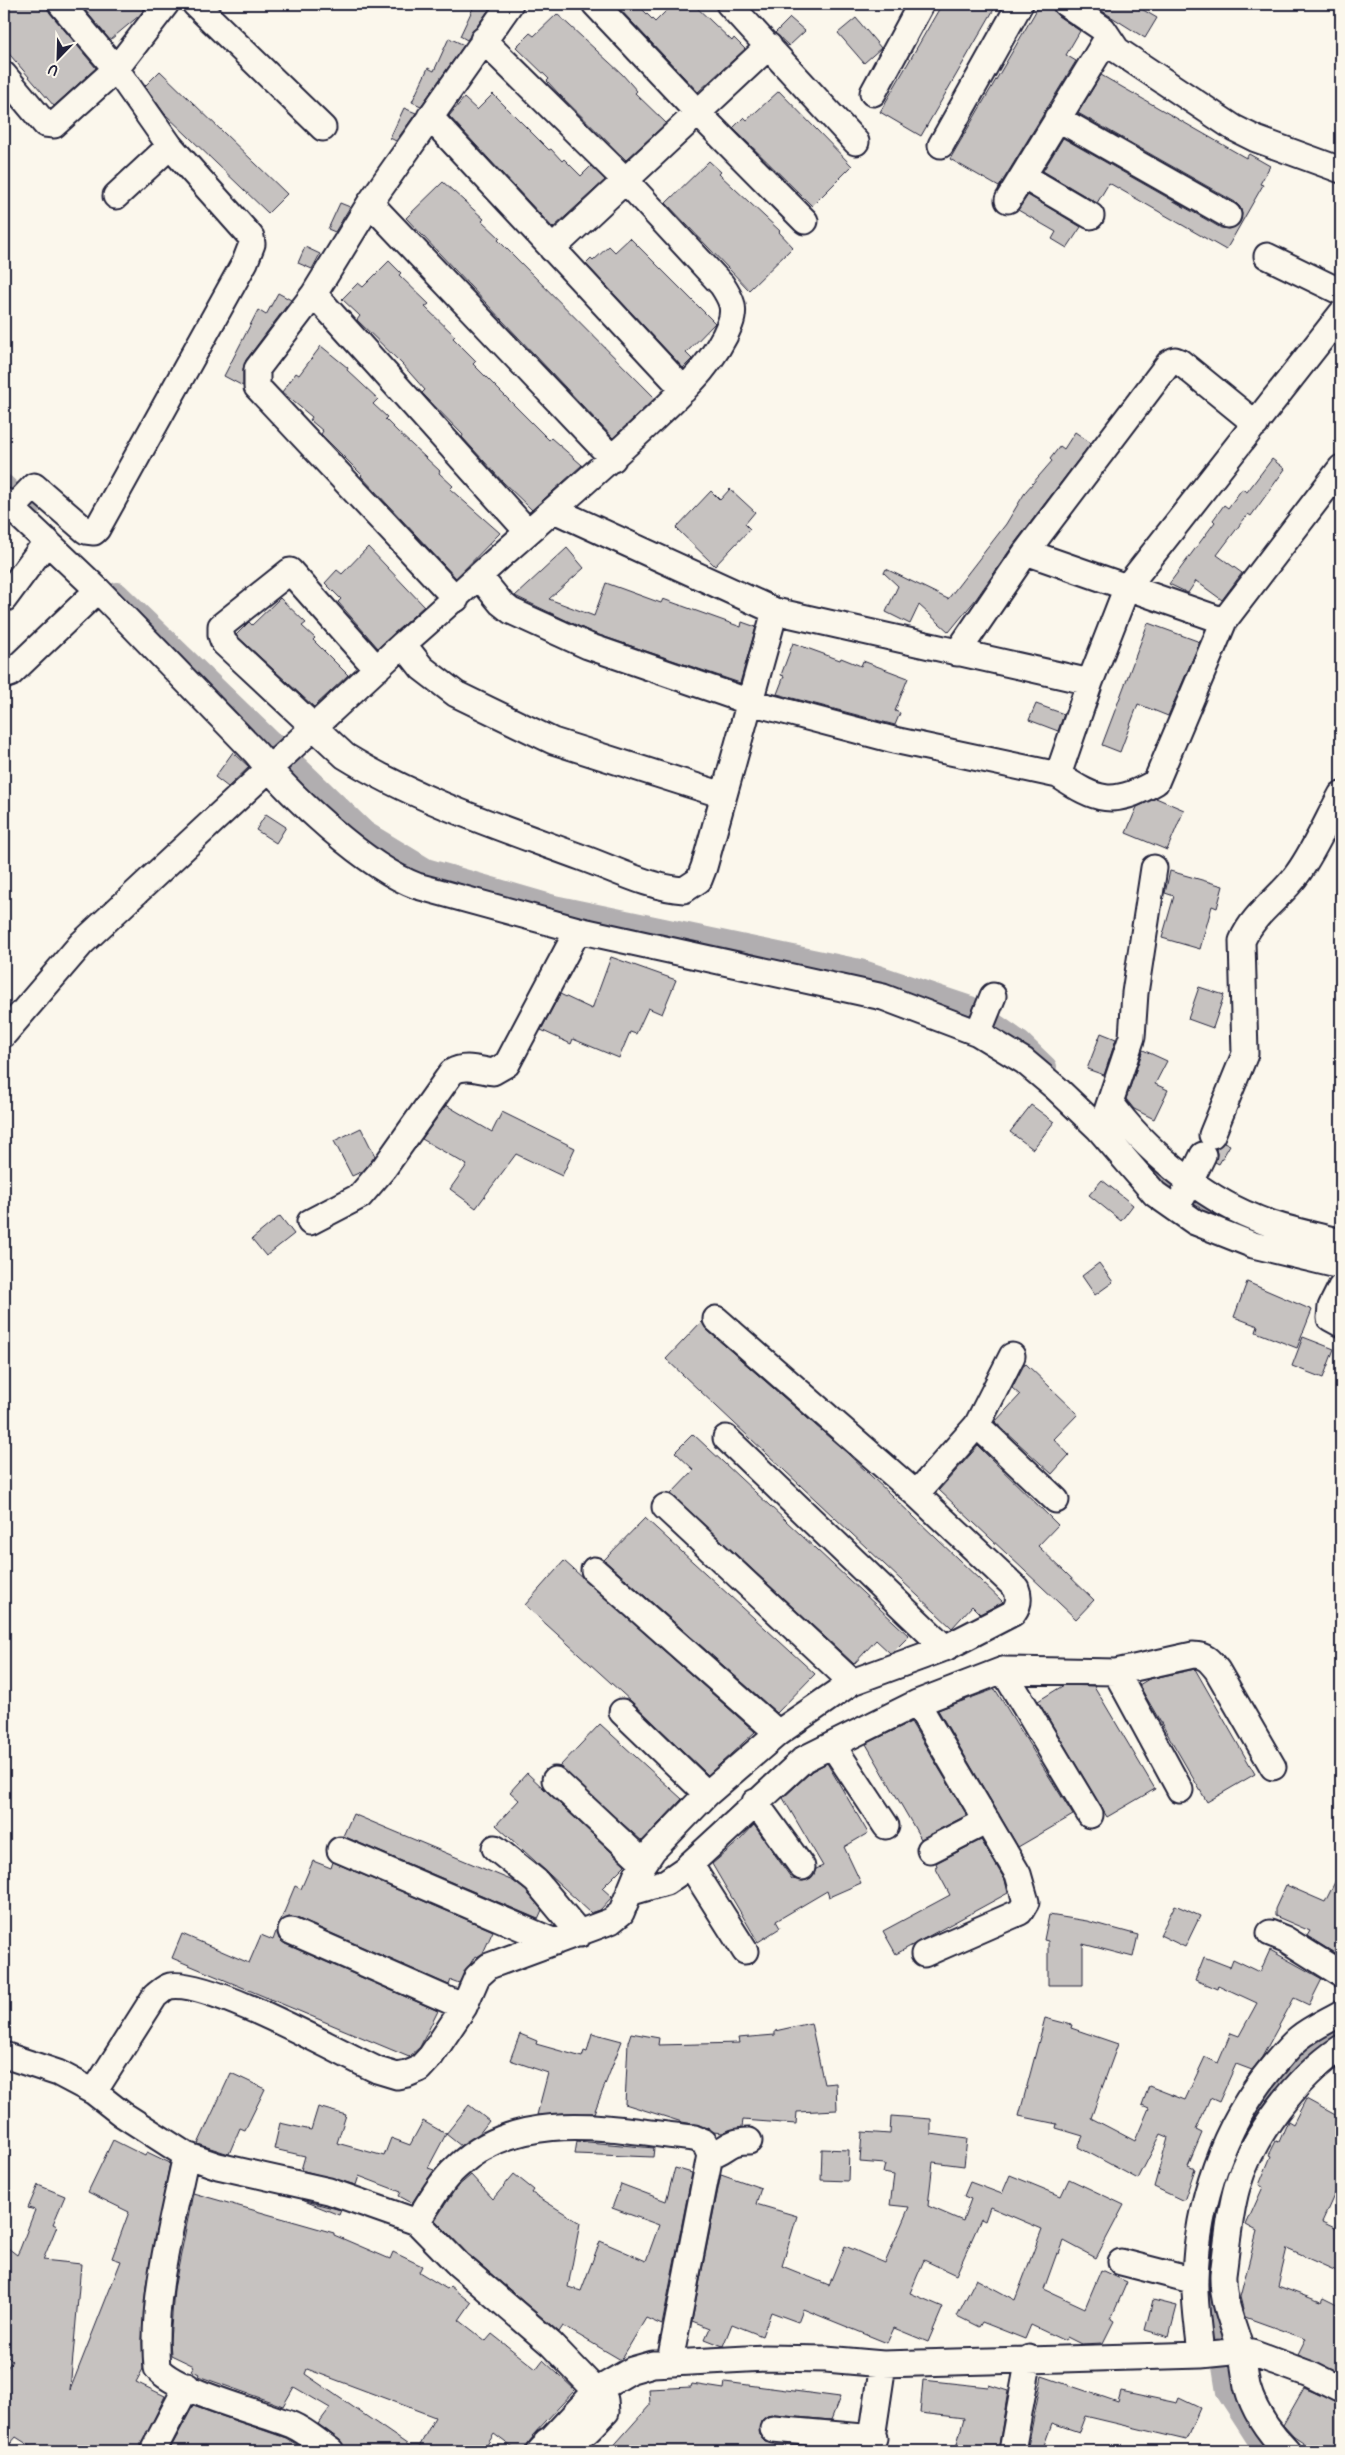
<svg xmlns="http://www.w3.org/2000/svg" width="1345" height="2455" font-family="Pangolin,sans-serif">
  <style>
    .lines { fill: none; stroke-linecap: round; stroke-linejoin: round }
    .canal { stroke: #b1aeb0; stroke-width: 22 }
    .building { fill: #c6c2c0; stroke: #22223b; fill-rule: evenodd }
    .street-casing { stroke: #22223b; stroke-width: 29 }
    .street { stroke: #fbf7ec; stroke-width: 25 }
  </style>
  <rect width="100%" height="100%" fill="#fbf7ec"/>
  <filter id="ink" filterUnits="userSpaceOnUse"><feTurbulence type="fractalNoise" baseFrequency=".02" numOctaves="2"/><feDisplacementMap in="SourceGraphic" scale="10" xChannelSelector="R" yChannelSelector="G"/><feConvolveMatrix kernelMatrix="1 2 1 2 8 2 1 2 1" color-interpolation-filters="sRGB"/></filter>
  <g filter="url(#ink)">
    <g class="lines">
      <!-- canal -->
      <path class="canal" d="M 4,485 L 30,510
        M 117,593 L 365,832 L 426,869 L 554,906 L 860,970 L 970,1007 L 1020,1042 L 1046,1067
        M 1133,1153 L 1163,1183 L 1217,1220 L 1284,1240
        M 1265,2451 L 1227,2392 L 1208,2272 L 1229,2169 L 1274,2093 L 1341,2030"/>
    </g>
    <!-- building -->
    <path class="building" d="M 4,4 L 47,4 L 50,13 L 96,68 L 54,106 L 4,48 Z
      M 80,4 L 148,4 L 140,15 L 110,40 Z
      M 475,4 L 493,4 L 467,40 L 460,36 Z
      M 615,4 L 637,4 L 655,22 L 673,4 L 693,4 L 732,41 L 734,38 L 745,49 L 698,92 Z
      M 942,4 L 997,4 L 921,136 L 880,112 Z
      M 1040,4 L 1052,4 L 1058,16 L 1080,31 L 1066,55 L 1076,61 L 999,187 L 950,159 Z
      M 1091,4 L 1133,4 L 1157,18 L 1145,38 Z
      M 557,14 L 622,74 L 637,91 L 635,93 L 666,123 L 626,160 L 558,93 L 547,81 L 549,79 L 516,47 L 530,33 L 534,36 Z
      M 790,18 L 805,31 L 789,46 L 775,33 Z
      M 856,18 L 881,48 L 864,63 L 838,33 Z
      M 449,38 L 464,45 L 421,106 L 412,102 L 428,68 L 434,71 Z
      M 160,71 L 287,194 L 268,213 L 164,113 L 145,86 Z
      M 1101,75 L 1246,158 L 1249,154 L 1270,166 L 1260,184 L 1263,185 L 1226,250 L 1109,183 L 1097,203 L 1043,171 L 1063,138 L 1221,228 L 1229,229 L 1240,222 L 1242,214 L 1240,207 L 1235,202 L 1078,113 Z
      M 779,91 L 852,166 L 812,206 L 733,128 L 744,117 L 747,120 Z
      M 493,94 L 549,150 L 551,149 L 562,161 L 564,159 L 581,176 L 591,166 L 605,180 L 553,228 L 449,116 L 464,98 L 477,110 Z
      M 404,108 L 416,113 L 396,141 L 390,138 Z
      M 709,161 L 721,172 L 719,174 L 780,231 L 779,232 L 793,247 L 749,290 L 666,203 Z
      M 443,182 L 484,219 L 482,221 L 500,238 L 498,240 L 511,253 L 655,398 L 613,438 L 406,218 Z
      M 1028,195 L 1081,227 L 1067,248 L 1052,239 L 1056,232 L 1018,210 Z
      M 340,203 L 350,207 L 335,232 L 328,229 Z
      M 630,238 L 715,323 L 686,353 L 692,359 L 683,368 L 586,264 L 591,259 L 593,261 L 609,246 L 615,252 Z
      M 305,247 L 320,254 L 312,269 L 298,263 Z
      M 389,261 L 401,273 L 399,275 L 429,304 L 425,307 L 455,336 L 453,338 L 476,361 L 473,364 L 549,440 L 551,438 L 582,465 L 532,510 L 503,482 L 462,437 L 463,435 L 422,393 L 425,390 L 402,364 L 357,320 L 360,316 L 342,299 L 358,283 L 363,287 Z
      M 278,293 L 291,300 L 246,360 L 243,369 L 243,386 L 224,376 L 258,310 L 266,315 Z
      M 321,346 L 348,368 L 347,370 L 378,399 L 373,404 L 387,417 L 385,419 L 398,432 L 440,471 L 439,473 L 453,486 L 450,489 L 500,533 L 456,578 L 361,476 L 362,475 L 321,434 L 323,431 L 310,420 L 312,417 L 282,392 L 296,373 L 299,375 Z
      M 1075,432 L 1091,443 L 1014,544 L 976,599 L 949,632 L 919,605 L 910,624 L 886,612 L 898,586 L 884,573 L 886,569 L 948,599 L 1006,524 L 1026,491 L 1052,461 L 1050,459 L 1060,446 L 1064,449 Z
      M 1272,459 L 1285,469 L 1251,516 L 1248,514 L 1217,555 L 1242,573 L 1222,600 L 1196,581 L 1188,593 L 1169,584 L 1215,522 L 1213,520 L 1224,505 L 1228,508 L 1242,489 L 1247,492 Z
      M 730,489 L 755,512 L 745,524 L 750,529 L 715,566 L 676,528 L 711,491 L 720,500 Z
      M 368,547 L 424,606 L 378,648 L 338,602 L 341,599 L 325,583 L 337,570 L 342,574 Z
      M 567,548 L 584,568 L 549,599 L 594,616 L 606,583 L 661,603 L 663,599 L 741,627 L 742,622 L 756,627 L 740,683 L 593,633 L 515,596 Z
      M 280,598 L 306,623 L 302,626 L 315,638 L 313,640 L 348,675 L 314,707 L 236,635 L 249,622 L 252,625 Z
      M 1148,623 L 1200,642 L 1168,716 L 1138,704 L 1120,752 L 1102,745 Z
      M 793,643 L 840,660 L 841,658 L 861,666 L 863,661 L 908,678 L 895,711 L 900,713 L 895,725 L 777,694 L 784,676 L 781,675 Z
      M 1036,704 L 1064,714 L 1058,731 L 1029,720 Z
      M 233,752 L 249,767 L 228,787 L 215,777 Z
      M 1156,798 L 1184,810 L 1167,850 L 1126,833 L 1137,807 Z
      M 266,814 L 286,827 L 276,843 L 256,830 Z
      M 1170,871 L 1223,886 L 1217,908 L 1212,906 L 1200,949 L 1162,938 L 1174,896 L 1165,893 Z
      M 611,957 L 676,980 L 662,1014 L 648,1008 L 636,1034 L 630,1032 L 619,1058 L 573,1039 L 571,1044 L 541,1030 L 560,994 L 592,1009 Z
      M 1199,987 L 1224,995 L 1213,1028 L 1188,1019 Z
      M 1101,1033 L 1116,1039 L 1104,1075 L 1087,1069 Z
      M 1143,1050 L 1167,1061 L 1155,1084 L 1168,1090 L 1154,1119 L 1134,1109 L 1126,1099 Z
      M 446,1105 L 492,1132 L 502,1112 L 575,1148 L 562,1176 L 516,1154 L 476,1208 L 450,1189 L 467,1165 L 422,1139 Z
      M 1031,1105 L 1054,1122 L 1033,1149 L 1010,1132 Z
      M 361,1128 L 375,1156 L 363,1171 L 352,1176 L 334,1141 Z
      M 1224,1142 L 1230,1145 L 1219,1164 L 1215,1162 L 1217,1154 L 1216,1149 Z
      M 1102,1180 L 1133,1205 L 1121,1221 L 1089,1195 Z
      M 280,1216 L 294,1234 L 266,1256 L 252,1239 Z
      M 1099,1263 L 1113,1282 L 1095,1295 L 1082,1276 Z
      M 1247,1282 L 1312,1310 L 1297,1348 L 1256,1332 L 1258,1326 L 1234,1317 Z
      M 702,1321 L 707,1330 L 847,1453 L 1003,1602 L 980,1614 L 972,1606 L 952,1628 L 666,1359 Z
      M 1303,1337 L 1334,1349 L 1323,1378 L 1292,1366 Z
      M 1025,1363 L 1078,1414 L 1054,1439 L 1069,1455 L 1052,1474 L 995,1422 L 1020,1395 L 1012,1388 Z
      M 693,1434 L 909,1636 L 894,1651 L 890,1653 L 876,1640 L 854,1664 L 671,1494 L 694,1470 L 675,1452 Z
      M 978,1446 L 1058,1525 L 1038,1546 L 1094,1600 L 1076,1619 L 939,1490 Z
      M 645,1518 L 815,1674 L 777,1713 L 604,1560 Z
      M 564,1561 L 755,1732 L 708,1775 L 632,1702 L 525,1605 Z
      M 1195,1669 L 1255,1774 L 1207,1802 L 1139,1685 L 1149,1679 Z
      M 1064,1685 L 1094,1686 L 1155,1789 L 1107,1817 L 1038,1701 Z
      M 995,1689 L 1073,1815 L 1018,1847 L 938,1710 Z
      M 911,1722 L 967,1815 L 921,1839 L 866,1744 Z
      M 600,1724 L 682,1799 L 642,1841 L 559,1767 Z
      M 827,1763 L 868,1833 L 844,1847 L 861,1883 L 829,1897 L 827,1891 L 776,1921 L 780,1928 L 758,1942 L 712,1864 L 739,1841 L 754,1825 L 792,1879 L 803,1881 L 811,1878 L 816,1869 L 823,1866 L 783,1798 L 812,1771 Z
      M 527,1773 L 625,1865 L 602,1888 L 612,1897 L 600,1910 L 591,1913 L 496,1825 L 519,1800 L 510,1792 Z
      M 353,1814 L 513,1881 L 526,1891 L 542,1910 L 538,1919 L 343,1836 Z
      M 981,1840 L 1005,1880 L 1008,1893 L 896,1954 L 883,1931 L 950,1895 L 935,1867 L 937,1866 L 936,1863 Z
      M 313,1861 L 331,1868 L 333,1862 L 493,1931 L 483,1953 L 477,1957 L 475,1956 L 459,1983 L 451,1980 L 449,1985 L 297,1918 L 289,1917 L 280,1922 L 295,1886 L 301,1889 Z
      M 1341,1870 L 1341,1957 L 1307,1936 L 1310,1931 L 1275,1916 L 1275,1909 L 1286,1885 L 1325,1902 Z
      M 1175,1905 L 1200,1916 L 1185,1947 L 1160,1935 Z
      M 1049,1915 L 1087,1921 L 1138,1935 L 1133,1957 L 1083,1944 L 1083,1985 L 1048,1985 L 1048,1941 L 1044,1940 Z
      M 277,1929 L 279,1939 L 285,1944 L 438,2011 L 420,2047 L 409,2057 L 172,1958 L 182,1934 L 249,1963 L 261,1935 L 273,1940 Z
      M 1270,1950 L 1322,1979 L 1309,2005 L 1294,1998 L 1262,2057 L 1252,2070 L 1236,2064 L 1219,2102 L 1210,2098 L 1196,2130 L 1202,2133 L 1188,2166 L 1195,2169 L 1184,2201 L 1154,2187 L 1168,2137 L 1161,2134 L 1138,2179 L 1078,2147 L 1083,2136 L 1056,2128 L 1057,2124 L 1019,2116 L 1045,2018 L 1072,2025 L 1071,2028 L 1118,2044 L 1091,2118 L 1135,2141 L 1149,2108 L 1142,2105 L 1149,2086 L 1185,2100 L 1205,2057 L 1218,2063 L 1231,2033 L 1239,2036 L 1257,2003 L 1218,1985 L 1217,1989 L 1195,1980 L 1204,1957 L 1230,1967 L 1233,1959 L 1260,1972 Z
      M 811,2023 L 824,2084 L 836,2083 L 837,2110 L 797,2112 L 796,2124 L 743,2120 L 742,2127 L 723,2133 L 713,2132 L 699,2125 L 682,2122 L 625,2104 L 628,2042 L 631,2033 L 659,2038 L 658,2045 L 739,2043 L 738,2038 L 775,2035 L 775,2031 Z
      M 592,2033 L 622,2041 L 594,2113 L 537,2115 L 548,2073 L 510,2060 L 520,2034 L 537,2041 L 536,2044 L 582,2057 L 584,2051 L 587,2052 Z
      M 231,2073 L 265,2089 L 245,2130 L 240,2128 L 229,2154 L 198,2144 Z
      M 1306,2099 L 1341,2118 L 1341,2180 L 1322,2222 L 1341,2231 L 1341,2273 L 1287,2249 L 1278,2286 L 1321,2302 L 1323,2298 L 1341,2307 L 1341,2374 L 1298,2355 L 1306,2339 L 1245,2317 L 1240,2297 L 1257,2231 L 1246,2225 L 1263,2187 L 1259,2185 L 1271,2156 L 1269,2155 L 1276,2141 L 1279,2142 L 1288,2121 L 1293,2124 Z
      M 469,2105 L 489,2121 L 479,2134 L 461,2146 L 446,2134 Z
      M 318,2107 L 346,2115 L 337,2143 L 384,2156 L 391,2138 L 410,2145 L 423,2121 L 446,2134 L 428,2168 L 434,2170 L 412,2203 L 399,2196 L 401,2192 L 359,2176 L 356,2185 L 301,2170 L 305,2156 L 274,2149 L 280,2123 L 311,2130 Z
      M 891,2116 L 931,2119 L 931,2134 L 967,2139 L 964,2166 L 933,2162 L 928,2206 L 963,2221 L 971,2199 L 964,2196 L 970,2182 L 1002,2194 L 1010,2175 L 1061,2196 L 1069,2179 L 1124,2205 L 1096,2258 L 1064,2241 L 1059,2254 L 1057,2253 L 1044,2289 L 1085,2308 L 1101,2270 L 1127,2282 L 1111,2319 L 1114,2321 L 1103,2343 L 1081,2344 L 1067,2337 L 1065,2341 L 1031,2325 L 1025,2339 L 982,2322 L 979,2327 L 957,2316 L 976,2279 L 1015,2300 L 1042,2229 L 990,2207 L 985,2221 L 981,2219 L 956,2275 L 924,2260 L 910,2293 L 943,2307 L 928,2342 L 894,2328 L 887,2343 L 803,2309 L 798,2322 L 771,2312 L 762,2336 L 732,2324 L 723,2346 L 705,2339 L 710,2328 L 692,2321 L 721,2174 L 761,2188 L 756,2204 L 797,2216 L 782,2266 L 829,2285 L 845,2246 L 885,2263 L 909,2207 L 890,2205 L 894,2175 L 883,2173 L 885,2164 L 860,2162 L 862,2132 L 890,2134 Z
      M 113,2140 L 145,2156 L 147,2152 L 170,2163 L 146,2285 L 142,2341 L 143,2369 L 136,2382 L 165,2396 L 139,2451 L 38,2451 L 16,2437 L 4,2451 L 4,2372 L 12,2361 L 4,2353 L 4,2245 L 17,2255 L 20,2249 L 35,2210 L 28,2208 L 38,2185 L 65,2196 L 53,2224 L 57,2226 L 43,2260 L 81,2264 L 70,2390 L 121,2261 L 112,2258 L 129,2212 L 88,2192 Z
      M 577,2141 L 654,2148 L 653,2157 L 575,2154 Z
      M 822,2149 L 849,2150 L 848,2181 L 821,2180 Z
      M 675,2168 L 692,2173 L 662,2325 L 646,2318 L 621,2360 L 563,2326 L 559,2332 L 468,2254 L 435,2220 L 456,2188 L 471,2175 L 493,2199 L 514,2174 L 534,2190 L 532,2193 L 580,2223 L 568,2287 L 581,2291 L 600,2241 L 646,2261 L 659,2225 L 612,2208 L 621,2184 L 666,2201 Z
      M 193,2193 L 334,2233 L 334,2235 L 390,2259 L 393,2252 L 422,2266 L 419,2272 L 447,2289 L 450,2286 L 471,2303 L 459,2320 L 486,2341 L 492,2334 L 536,2369 L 543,2360 L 575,2390 L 532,2436 L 533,2437 L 522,2451 L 517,2451 L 494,2434 L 483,2451 L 345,2451 L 340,2440 L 318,2424 L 330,2408 L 294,2387 L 283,2406 L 198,2376 L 199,2374 L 191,2370 L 194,2366 L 171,2355 L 170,2341 L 174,2289 ZM 307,2369 L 435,2417 L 417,2451 L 305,2374 Z
      M 302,2200 L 341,2210 L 339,2215 Z
      M 1153,2300 L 1177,2306 L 1169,2337 L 1145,2330 Z
      M 1042,2376 L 1118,2402 L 1121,2391 L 1177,2403 L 1179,2398 L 1200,2408 L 1186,2440 L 1085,2416 L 1079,2432 L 1052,2423 L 1042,2451 L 1027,2451 Z
      M 923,2380 L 988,2387 L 989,2385 L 1008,2391 L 998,2451 L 955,2451 L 964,2418 L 920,2413 Z
      M 725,2382 L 840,2397 L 831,2420 L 774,2415 L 767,2416 L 761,2421 L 760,2435 L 765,2441 L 810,2447 L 809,2451 L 609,2451 L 650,2405 L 649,2389 L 691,2387 L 692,2384 L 724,2389 Z
      M 1304,2388 L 1341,2404 L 1341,2451 L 1301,2451 L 1303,2443 L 1294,2437 L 1283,2425 Z
      M 193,2406 L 286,2438 L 307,2451 L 169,2451 Z"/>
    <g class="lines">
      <!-- street casing -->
      <g class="street-casing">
        <path id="street" d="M 195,4 L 323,128
          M 595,4 L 698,113 L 805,221
          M 729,4 L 856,142
          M 1066,4 L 1103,29 L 1117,50 L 1234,128 L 1256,139 L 1341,170
          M 4,75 L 45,124 L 54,125 L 116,69 L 166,4
          M 873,93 L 921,4
          M 430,117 L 684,390
          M 1057,118 L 1228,215
          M 941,145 L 1020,4
          M 1023,176 L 1091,216
          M 116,196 L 170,146
          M 1008,200 L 1108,37
          M 370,203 L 613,459
          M 552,249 L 769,46
          M 1267,256 L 1341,292
          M 314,294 L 528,532
          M 4,501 L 98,590 L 256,753 C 290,796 366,867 417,886 L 578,930 L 883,997 L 978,1033 L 1024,1061 L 1056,1088 L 1099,1129 L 1155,1194 L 1195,1222 L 1253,1245 L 1341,1266
          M 12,509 L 34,486 L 86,531 L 94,532 L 97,529 L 245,262 L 252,244 L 251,237 L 170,146 L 116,69 L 61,4
          M 554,510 L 775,611 L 1090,682
          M 1026,552 L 1224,621
          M 479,576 L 501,603 L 511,611 L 588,646 L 750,702 L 894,740 L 1058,775 L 1090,682 L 1127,587 L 1341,314
          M 4,599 L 47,541
          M 456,599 L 257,387 L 257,369 L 314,294 L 370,203 L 510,4
          M 403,644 L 422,668 L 456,694 L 553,741 L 723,795
          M 957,653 L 1026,552 L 1169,363 L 1175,360 L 1180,362 L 1256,424
          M 377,669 L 290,571 L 221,626 L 221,635 L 224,643 L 345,756 C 418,801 502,828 583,858 C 614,869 650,888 684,890 L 699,880 L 704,867 L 775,611
          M 4,676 L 10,674 L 98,590
          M 1058,775 C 1097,801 1113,807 1156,782 L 1224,621 L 1341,468
          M 978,1033 L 993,996
          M 4,1034 L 82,943 L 403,644 C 445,608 485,569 527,533 C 572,493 617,455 660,413 C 687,387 716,360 730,324 C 736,308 731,299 722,285 L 626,181 L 483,40
          M 1111,1103 C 1142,1147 1202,1197 1253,1217 C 1280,1229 1312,1234 1341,1242
          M 1105,1117 L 1132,1037 L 1135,993 L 1154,868
          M 1212,1135 L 1245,1054 L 1242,941 C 1254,912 1282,897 1298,873 C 1315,849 1327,821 1341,795
          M 1183,1196 L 1203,1155
          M 310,1222 L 360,1196 L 384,1168 L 452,1072 C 465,1064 479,1070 493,1072 L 507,1064 L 578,930
          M 1341,1287 L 1331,1307 L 1330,1318 L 1341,1324
          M 977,1425 L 1056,1500
          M 726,1438 L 945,1648
          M 916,1494 L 977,1425 L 1012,1356
          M 665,1507 L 852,1682
          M 594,1570 L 778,1733
          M 1003,1670 L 1090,1815
          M 1116,1672 L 1180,1790
          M 917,1703 L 1018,1874 L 1026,1902 L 1020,1912 L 924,1954
          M 622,1712 L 707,1794
          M 833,1746 L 886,1826
          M 555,1780 L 644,1863
          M 755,1802 L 802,1867
          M 495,1848 L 536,1881 L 580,1934
          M 340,1850 L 555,1942
          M 930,1850 L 987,1821
          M 690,1864 L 745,1951
          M 632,1892 L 666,1882 L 685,1869 L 804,1759 L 917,1703 L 1003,1670 L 1116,1672 L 1193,1655 C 1205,1655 1209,1660 1217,1670 L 1273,1767
          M 291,1931 L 464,2007
          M 1270,1933 L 1285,1939 L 1341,1974
          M 4,2055 L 58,2073 L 94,2092 L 122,2114 L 186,2155 L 218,2166 L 329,2191 L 417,2222 L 458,2264 L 551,2344 L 605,2400 L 606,2412 C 583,2435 582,2443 547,2441
          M 94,2092 L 155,1996 C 159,1993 165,1987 170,1986 C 208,1979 337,2051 377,2070 L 397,2076 L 407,2074 L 419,2069 L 431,2056 L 464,2007 L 477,1977 L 489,1966 L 611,1921 L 621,1913 L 637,1874 L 653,1850 L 707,1794 L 778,1733 L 852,1682 L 945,1648 L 1013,1613 C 1019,1605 1020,1598 1016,1588 L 916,1494 L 716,1319
          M 186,2155 C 172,2224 151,2297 157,2368 C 175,2391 262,2413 292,2425 C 306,2431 319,2443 331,2451
          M 710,2155 C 729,2150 726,2141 749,2141
          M 417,2222 C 429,2203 440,2182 457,2167 C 521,2106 616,2130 694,2138 L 704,2142 L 710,2155 L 670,2361
          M 1121,2262 L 1195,2281
          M 1201,2355 C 1199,2330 1194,2305 1195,2279 C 1197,2202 1223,2126 1273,2066 C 1281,2057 1289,2046 1299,2038 C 1311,2028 1327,2021 1341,2013
          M 773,2429 L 874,2438
          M 153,2451 L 187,2386
          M 540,2451 L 596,2391 L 632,2370 L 653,2364 L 765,2358 L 826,2359 L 883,2364 L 1201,2355 L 1241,2351 L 1252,2353 L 1309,2374 L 1341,2390
          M 870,2451 L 883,2364
          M 1012,2451 L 1029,2358
          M 1287,2451 C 1269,2433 1254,2412 1247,2386 C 1245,2375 1244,2364 1241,2352 C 1235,2326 1222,2304 1223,2275 C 1227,2246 1229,2215 1237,2187 C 1252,2136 1297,2077 1341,2048"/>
      </g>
      <!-- street -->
      <use href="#street" class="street"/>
    </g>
  </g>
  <!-- margin -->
  <rect width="1345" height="2455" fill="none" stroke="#fbf7ec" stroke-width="20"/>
  <rect x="10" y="10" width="1325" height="2435" fill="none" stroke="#22223b" stroke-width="2" filter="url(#ink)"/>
  <!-- north arrow -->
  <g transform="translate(58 58) rotate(203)" stroke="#fbf7ec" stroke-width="4" paint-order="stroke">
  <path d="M0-4L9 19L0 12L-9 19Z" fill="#22223b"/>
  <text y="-8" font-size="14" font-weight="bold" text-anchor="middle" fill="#22223b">U</text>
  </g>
</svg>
